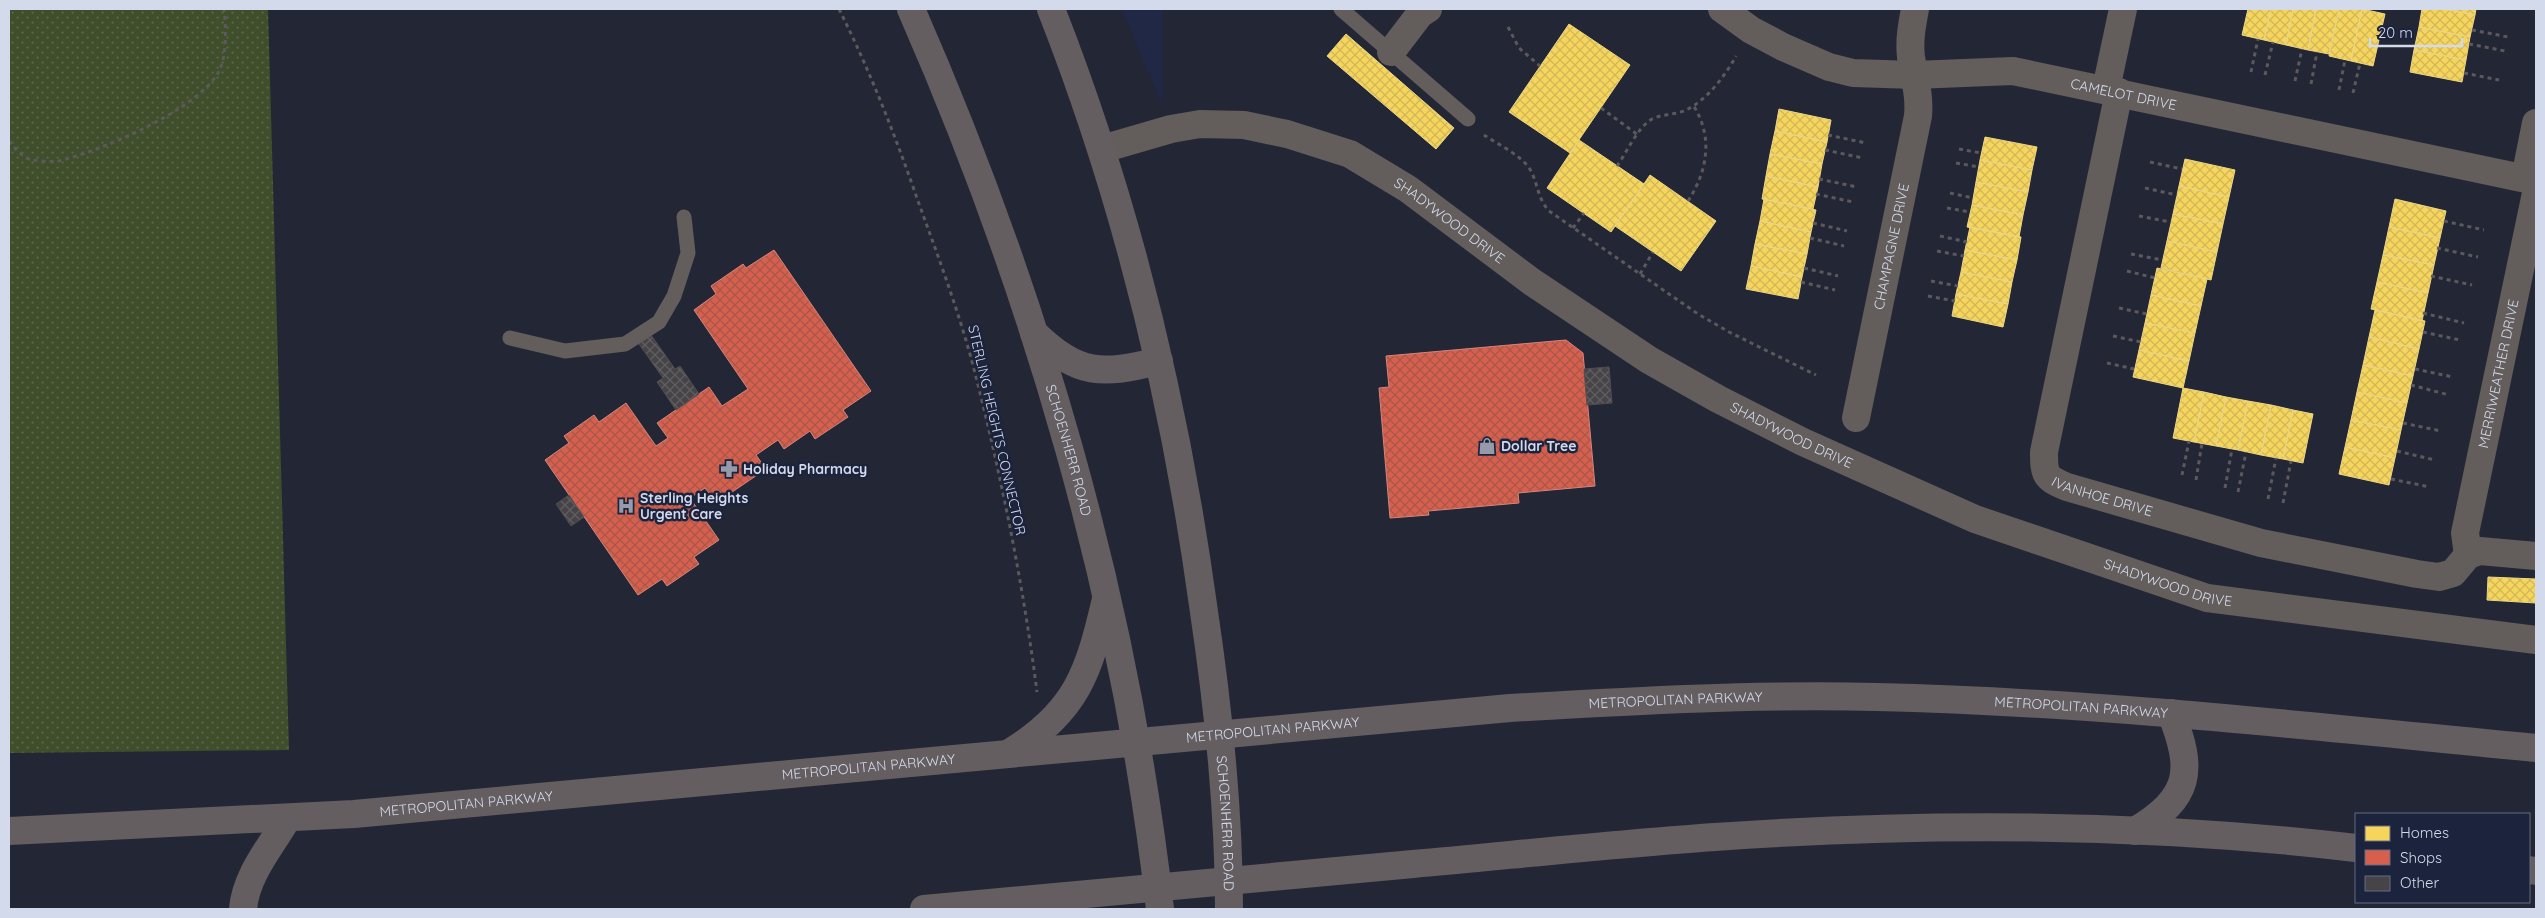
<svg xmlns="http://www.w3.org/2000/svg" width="2545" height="918" font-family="Quicksand,sans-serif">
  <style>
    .built { fill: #202845 }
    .grass { fill: url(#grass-dots) }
    .homes { fill: url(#homes-cross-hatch); stroke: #ecd687 }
    .shops { fill: url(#shops-cross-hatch); stroke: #d5857c }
    .building { fill: url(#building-cross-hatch); stroke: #504d4f }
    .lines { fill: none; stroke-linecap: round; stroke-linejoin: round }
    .path { stroke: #5b595c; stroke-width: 3; stroke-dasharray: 4 4; stroke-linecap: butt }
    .service { stroke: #635d5c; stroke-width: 15 }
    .minor { stroke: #635d5c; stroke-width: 28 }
    .secondary { stroke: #655e60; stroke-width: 28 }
    .primary { stroke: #645e60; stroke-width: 28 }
    .labels { text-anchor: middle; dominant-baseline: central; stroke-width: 5; stroke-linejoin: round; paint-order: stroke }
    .street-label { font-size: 14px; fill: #d3daeb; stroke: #1b233d }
    .poi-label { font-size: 14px; font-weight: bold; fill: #d3daeb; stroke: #1b233d; text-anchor: start }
  </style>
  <defs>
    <pattern id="grass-dots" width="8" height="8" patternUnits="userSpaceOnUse" patternTransform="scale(1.25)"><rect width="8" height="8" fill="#404e2b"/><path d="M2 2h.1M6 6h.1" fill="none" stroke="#5b674a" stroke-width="1.8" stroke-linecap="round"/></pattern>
    <pattern id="homes-cross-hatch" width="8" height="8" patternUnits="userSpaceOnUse" patternTransform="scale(1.25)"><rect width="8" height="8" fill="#f6d55c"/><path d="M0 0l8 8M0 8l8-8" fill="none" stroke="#d1b758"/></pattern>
    <pattern id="shops-cross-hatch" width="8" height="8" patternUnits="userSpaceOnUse" patternTransform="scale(1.25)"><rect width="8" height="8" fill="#d6604d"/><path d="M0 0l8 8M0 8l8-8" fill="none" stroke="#a9574b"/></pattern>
    <pattern id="building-cross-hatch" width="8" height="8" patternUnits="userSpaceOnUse" patternTransform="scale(1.25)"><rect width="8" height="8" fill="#464446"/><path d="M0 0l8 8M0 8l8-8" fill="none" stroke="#605e61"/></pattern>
  </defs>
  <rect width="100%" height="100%" fill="#232735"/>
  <!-- built -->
  <path class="built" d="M 1122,9 L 1162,9 L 1163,107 Z"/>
  <!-- grass -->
  <path class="grass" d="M 9,9 L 268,9 L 289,750 L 9,753 Z"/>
  <!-- homes -->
  <path class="homes" d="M 2248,9 L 2271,9 L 2264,40 L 2242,35 Z
    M 2271,9 L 2293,9 L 2286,45 L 2264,40 Z
    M 2293,9 L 2316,9 L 2308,50 L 2286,45 Z
    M 2316,9 L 2339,9 L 2329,54 L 2308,50 Z
    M 2339,9 L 2362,9 L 2351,61 L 2329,56 Z
    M 2362,9 L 2385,14 L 2373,66 L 2351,61 Z
    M 2422,9 L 2444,9 L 2475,15 L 2470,37 L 2419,27 Z
    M 2444,9 L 2476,9 L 2475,15 Z
    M 1569,24 L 1630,65 L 1570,153 L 1509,112 Z
    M 2419,27 L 2470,37 L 2466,60 L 2414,50 Z
    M 1346,34 L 1454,128 L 1436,149 L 1327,56 Z
    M 2414,50 L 2466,60 L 2462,82 L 2410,72 Z
    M 1779,109 L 1831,120 L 1827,142 L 1775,131 Z
    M 1775,131 L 1827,142 L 1822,164 L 1770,154 Z
    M 1985,137 L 2037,147 L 2032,170 L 1980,160 Z
    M 1579,140 L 1644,184 L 1611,232 L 1547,188 Z
    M 1770,154 L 1822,164 L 1818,187 L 1766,176 Z
    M 2185,159 L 2235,170 L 2229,197 L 2179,186 Z
    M 1980,160 L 2032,170 L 2028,192 L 1976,182 Z
    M 1650,175 L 1716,221 L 1681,271 L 1615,226 Z
    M 1766,176 L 1818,187 L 1813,209 L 1762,199 Z
    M 1976,182 L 2028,192 L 2023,215 L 1972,205 Z
    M 2179,186 L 2229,197 L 2223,224 L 2173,214 Z
    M 1764,199 L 1816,210 L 1811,232 L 1760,221 Z
    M 2395,199 L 2446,211 L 2440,238 L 2389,227 Z
    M 1972,205 L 2023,215 L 2019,237 L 1967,227 Z
    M 2173,214 L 2223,224 L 2217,252 L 2167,241 Z
    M 1760,221 L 1811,232 L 1807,254 L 1755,244 Z
    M 1970,227 L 2021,237 L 2017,260 L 1965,250 Z
    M 2389,227 L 2440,238 L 2434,265 L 2383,255 Z
    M 2167,241 L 2217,252 L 2211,280 L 2161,268 Z
    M 1755,244 L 1807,254 L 1802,277 L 1751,266 Z
    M 1965,250 L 2017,260 L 2012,282 L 1961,272 Z
    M 2383,255 L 2434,265 L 2428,293 L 2377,282 Z
    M 1751,266 L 1802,277 L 1798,299 L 1746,289 Z
    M 2157,268 L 2207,279 L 2201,306 L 2151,295 Z
    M 1961,272 L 2012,282 L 2008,304 L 1956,294 Z
    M 2377,282 L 2428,293 L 2422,321 L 2371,309 Z
    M 1956,294 L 2008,304 L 2003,327 L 1952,316 Z
    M 2151,295 L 2201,306 L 2195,333 L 2145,323 Z
    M 2375,310 L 2425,321 L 2419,349 L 2369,337 Z
    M 2145,323 L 2195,333 L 2189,361 L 2139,350 Z
    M 2369,337 L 2419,349 L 2413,376 L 2363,365 Z
    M 2139,350 L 2189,361 L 2183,388 L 2133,377 Z
    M 2363,365 L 2413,376 L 2407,403 L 2357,392 Z
    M 2183,388 L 2204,392 L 2194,442 L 2173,438 Z
    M 2204,392 L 2226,397 L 2216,446 L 2194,442 Z
    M 2357,392 L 2407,403 L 2401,430 L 2351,420 Z
    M 2226,397 L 2248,401 L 2238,450 L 2216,446 Z
    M 2248,401 L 2271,405 L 2261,455 L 2238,450 Z
    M 2271,405 L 2293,410 L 2283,459 L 2261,455 Z
    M 2293,410 L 2313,414 L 2303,463 L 2283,459 Z
    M 2351,420 L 2401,430 L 2395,458 L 2345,447 Z
    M 2345,447 L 2395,458 L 2389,485 L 2339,474 Z
    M 2488,577 L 2536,579 L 2536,603 L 2487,600 Z"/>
  <!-- shops -->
  <path class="shops" d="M 774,250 L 871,391 L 843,410 L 848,417 L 815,439 L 810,431 L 784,449 L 778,440 L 756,455 L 766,469 L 716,503 L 705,488 L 690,498 L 719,540 L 694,557 L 699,564 L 667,586 L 662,579 L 638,595 L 545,460 L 569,443 L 564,436 L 594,415 L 599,422 L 626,403 L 656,446 L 668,438 L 657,423 L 709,387 L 722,406 L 748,389 L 694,310 L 716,294 L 711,286 L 743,264 L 746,268 Z
    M 1566,340 L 1583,353 L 1595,486 L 1518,493 L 1519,503 L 1428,511 L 1429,515 L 1390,518 L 1379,388 L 1389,387 L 1386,356 Z"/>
  <!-- building -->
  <path class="building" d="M 651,335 L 675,369 L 680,366 L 699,394 L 676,410 L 657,382 L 663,378 L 639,344 Z
    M 1609,367 L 1612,403 L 1587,405 L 1584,369 Z
    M 569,495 L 584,517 L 571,526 L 556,504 Z"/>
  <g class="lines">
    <!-- path -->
    <path class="path" d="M 839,9 C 870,71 895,135 918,201 C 938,256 959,312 974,369 C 1001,475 1023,583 1037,692
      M 1508,27 L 1519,48 L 1540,66
      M 2472,30 L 2508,37
      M 2469,44 L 2505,51
      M 2251,72 L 2258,39
      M 2464,73 L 2499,80
      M 2265,75 L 2273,42
      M 2295,81 L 2302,49
      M 2311,84 L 2317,52
      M 2339,90 L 2345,60
      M 2353,93 L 2360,63
      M 1601,108 L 1638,135
      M 1484,135 C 1499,145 1523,156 1531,171 C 1538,185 1538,199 1549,211 L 1698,314 L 1729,332 L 1816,375
      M 1828,135 L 1866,143
      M 9,141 C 14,148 23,158 32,160 C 40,161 51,162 58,161 C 99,152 203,108 220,69 C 227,52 226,27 224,9
      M 1959,149 L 1981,153
      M 1825,150 L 1863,158
      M 2150,162 L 2182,169
      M 1956,163 L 1979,167
      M 1617,166 C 1627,152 1637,128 1652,119 C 1662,114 1675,115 1686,110 C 1707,100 1725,76 1736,56
      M 1819,179 L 1857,187
      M 2145,188 L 2177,195
      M 1950,193 L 1973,198
      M 1816,194 L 1853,202
      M 1688,201 C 1707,172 1714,137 1693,105
      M 1947,208 L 1970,212
      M 2139,216 L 2171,222
      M 2444,221 L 2484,230
      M 1813,223 L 1847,231
      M 1573,228 L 1584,213
      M 1940,236 L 1967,242
      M 1810,238 L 1844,246
      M 2437,248 L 2478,257
      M 1937,251 L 1964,256
      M 2131,254 L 2162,260
      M 1804,268 L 1838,276
      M 2127,271 L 2155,278
      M 1640,274 L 1653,252
      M 2431,276 L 2472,285
      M 1931,281 L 1958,286
      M 1801,282 L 1835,290
      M 1928,296 L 1955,301
      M 2119,308 L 2147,314
      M 2423,313 L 2464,323
      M 2423,332 L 2460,340
      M 2113,336 L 2141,342
      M 2107,363 L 2134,369
      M 2415,369 L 2453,377
      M 2411,385 L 2449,395
      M 2403,423 L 2441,431
      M 2397,451 L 2435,460
      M 2182,475 L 2189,441
      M 2391,479 L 2430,487
      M 2196,480 L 2202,443
      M 2225,488 L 2232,449
      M 2238,492 L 2246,452
      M 2268,499 L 2276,458
      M 2283,503 L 2291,461"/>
    <!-- service -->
    <path class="service" d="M 1341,9 L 1468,119
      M 510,338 L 565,351 L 625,344 L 659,322 L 674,296 L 688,253 L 684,217"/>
    <!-- minor -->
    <g class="minor">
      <path id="s1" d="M 1722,9 L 1751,30 L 1783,47 L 1829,67 L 1853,73 L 1915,75 L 2013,71 L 2536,181"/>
      <path d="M 1391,52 L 1420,14 L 1428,9"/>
      <path d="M 2106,89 L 2123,9"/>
      <path id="s2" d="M 2119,92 L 2044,452 C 2044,475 2045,478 2067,487 L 2261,543 L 2417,574 L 2439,577 L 2453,573 L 2468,555 L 2480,551 L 2536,556"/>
      <path id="s3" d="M 1102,149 L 1171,129 L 1200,124 L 1244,125 L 1287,134 L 1350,154 L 1408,189 L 1532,282 L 1649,360 L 1718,399 L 1803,442 L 1975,519 L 2207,598 L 2536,640"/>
      <path d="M 2525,178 L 2536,123"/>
      <path id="s4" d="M 1856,418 L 1918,116 C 1920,94 1914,78 1911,57 C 1909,40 1912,25 1915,9"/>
      <path id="s5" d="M 2468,555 L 2465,533 L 2536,193"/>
    </g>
    <!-- secondary -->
    <g class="secondary">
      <path id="s6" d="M 911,9 C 1036,294 1125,599 1160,909"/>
      <path id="s7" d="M 1051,9 C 1126,200 1175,401 1203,605 C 1218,705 1229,807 1229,909"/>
      <path d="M 1034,333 C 1079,376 1101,375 1159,361"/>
    </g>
    <!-- primary -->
    <g class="primary">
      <path d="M 1011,752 C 1077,711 1089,672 1106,599"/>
      <path id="s8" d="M 9,831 L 354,814 L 1510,708 C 1632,701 1755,694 1877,697 C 2097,702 2317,727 2536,748"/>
      <path d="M 2135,831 C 2191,797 2194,771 2171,713"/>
      <path d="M 2529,870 L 2536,871"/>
      <path d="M 243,909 C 246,875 270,848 287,819"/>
      <path d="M 924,909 C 1087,895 1250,880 1413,864 C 1513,855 1614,844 1715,837 C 1928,822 2144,823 2356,848"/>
    </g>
  </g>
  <!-- icons -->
  <defs>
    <g id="shop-bare" transform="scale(1.35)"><path d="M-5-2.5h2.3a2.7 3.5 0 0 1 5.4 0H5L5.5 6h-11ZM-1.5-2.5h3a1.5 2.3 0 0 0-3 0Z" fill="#959bab" stroke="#1b233d" stroke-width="2.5" paint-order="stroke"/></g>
    <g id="pharmacy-bare" transform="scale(1.35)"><path d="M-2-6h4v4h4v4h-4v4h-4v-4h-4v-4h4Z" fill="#959bab" stroke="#1b233d" stroke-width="2.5" paint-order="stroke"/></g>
    <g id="hospital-bare" transform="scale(1.35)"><path d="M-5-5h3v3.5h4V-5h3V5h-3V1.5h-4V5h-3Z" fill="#959bab" stroke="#1b233d" stroke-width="2.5" paint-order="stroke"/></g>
  </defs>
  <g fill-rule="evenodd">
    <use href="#shop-bare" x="1487" y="446"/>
    <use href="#pharmacy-bare" x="729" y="469"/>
    <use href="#hospital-bare" x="626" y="506"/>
  </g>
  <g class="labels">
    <!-- street labels -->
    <g class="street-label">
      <text stroke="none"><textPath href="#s1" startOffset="420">CAMELOT DRIVE</textPath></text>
      <text stroke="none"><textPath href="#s3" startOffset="375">SHADYWOOD DRIVE</textPath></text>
      <text stroke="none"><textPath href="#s4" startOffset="175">CHAMPAGNE DRIVE</textPath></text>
      <text stroke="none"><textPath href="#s5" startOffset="185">MERRIWEATHER DRIVE</textPath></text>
      <text transform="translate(997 430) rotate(77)">STERLING HEIGHTS CONNECTOR</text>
      <text stroke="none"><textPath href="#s3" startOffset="780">SHADYWOOD DRIVE</textPath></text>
      <text stroke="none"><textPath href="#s6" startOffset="469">SCHOENHERR ROAD</textPath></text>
      <text stroke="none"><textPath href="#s2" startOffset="451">IVANHOE DRIVE</textPath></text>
      <text stroke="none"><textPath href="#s3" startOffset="1185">SHADYWOOD DRIVE</textPath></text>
      <text stroke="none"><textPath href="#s8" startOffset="1672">METROPOLITAN PARKWAY</textPath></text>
      <text stroke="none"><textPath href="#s8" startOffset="2078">METROPOLITAN PARKWAY</textPath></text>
      <text stroke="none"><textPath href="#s8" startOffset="1268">METROPOLITAN PARKWAY</textPath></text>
      <text stroke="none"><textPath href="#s8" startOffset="862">METROPOLITAN PARKWAY</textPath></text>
      <text stroke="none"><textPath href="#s8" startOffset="458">METROPOLITAN PARKWAY</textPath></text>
      <text stroke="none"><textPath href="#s7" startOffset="836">SCHOENHERR ROAD</textPath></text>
    </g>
    <!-- poi labels -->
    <g class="poi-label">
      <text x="1501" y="446">Dollar Tree</text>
      <text x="743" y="469">Holiday Pharmacy</text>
      <text x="640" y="498">Sterling Heights<tspan x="640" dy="16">Urgent Care</tspan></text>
    </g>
  </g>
  <!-- border -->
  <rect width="2545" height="918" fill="none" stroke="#d3daeb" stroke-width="20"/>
  <!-- legend -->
  <rect x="2355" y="813" width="175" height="90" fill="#1b233d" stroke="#656c83"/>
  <rect x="2365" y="826" width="25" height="15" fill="#f6d55c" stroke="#656c83"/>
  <text x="2400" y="838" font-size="15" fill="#d3daeb">Homes</text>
  <rect x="2365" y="850" width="25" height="15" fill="#d6604d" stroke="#656c83"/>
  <text x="2400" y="863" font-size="15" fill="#d3daeb">Shops</text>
  <rect x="2365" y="876" width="25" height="15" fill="#464446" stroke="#656c83"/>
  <text x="2400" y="888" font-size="15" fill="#d3daeb">Other</text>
  <!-- scale -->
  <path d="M2370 38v8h92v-8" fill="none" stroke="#d3daeb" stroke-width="2.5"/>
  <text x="2378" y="38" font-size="15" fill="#d3daeb" stroke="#1b233d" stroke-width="4" paint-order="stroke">20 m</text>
</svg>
